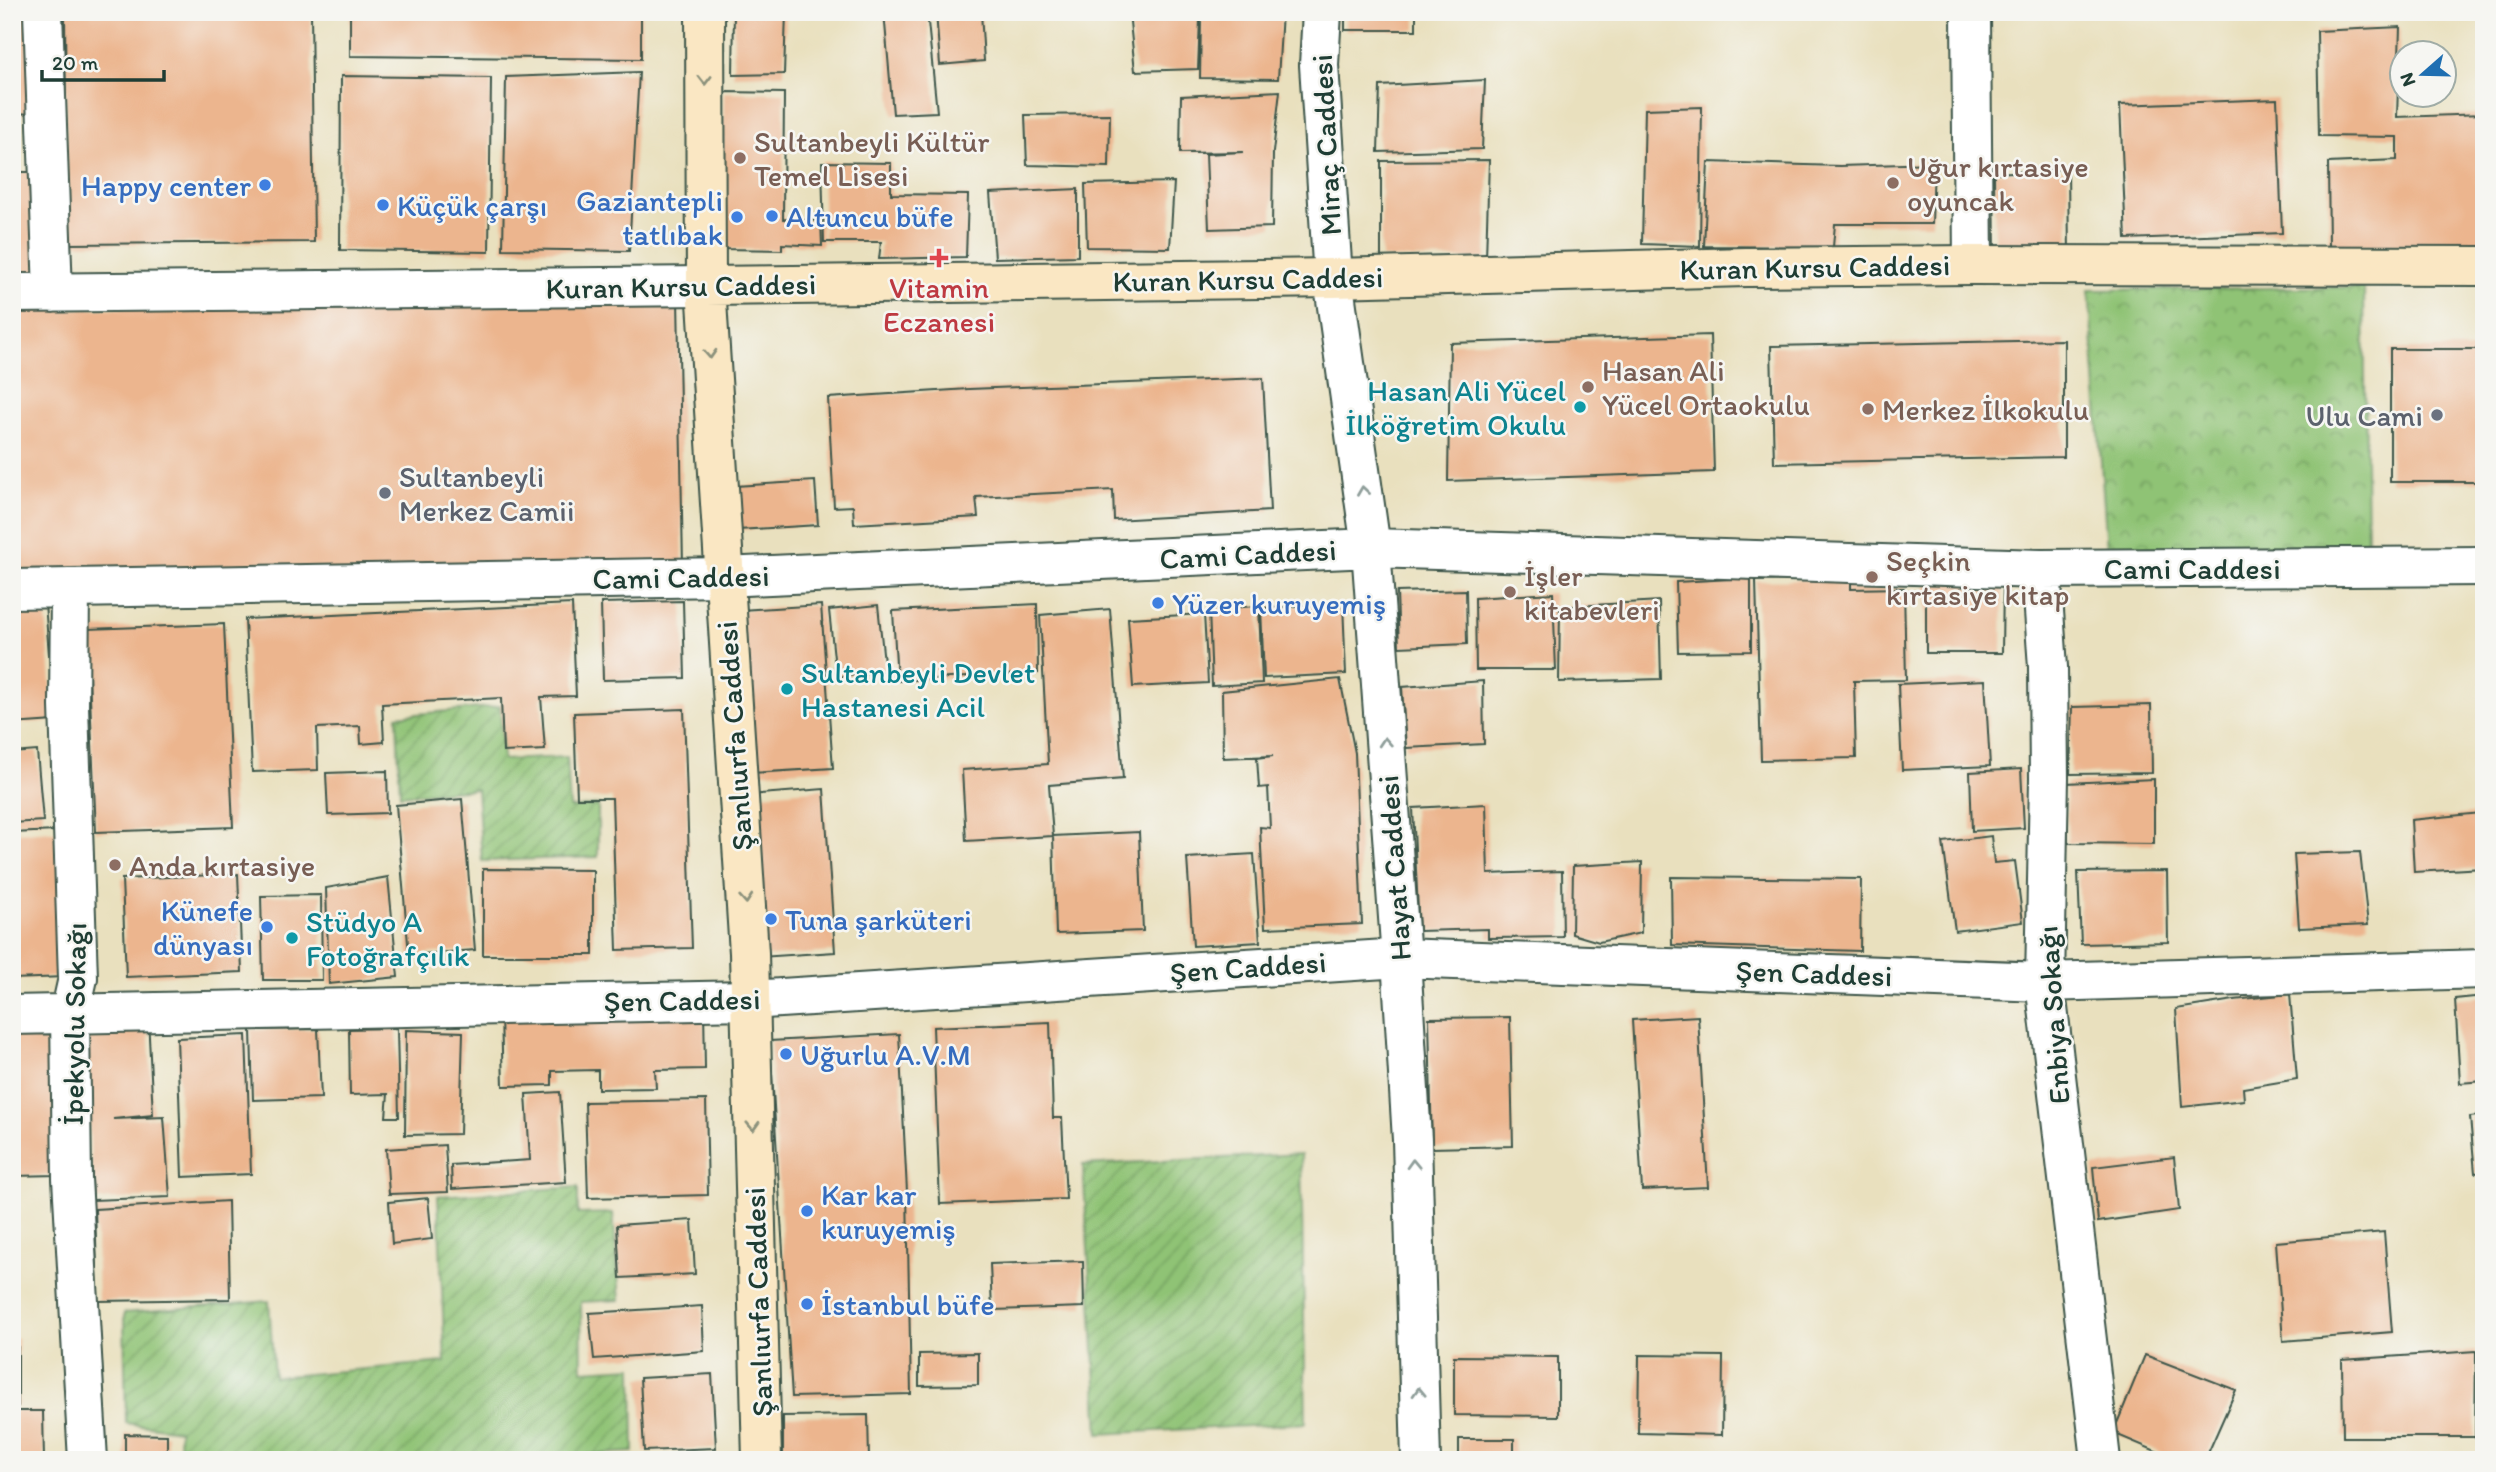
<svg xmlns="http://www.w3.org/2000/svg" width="2496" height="1472" font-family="Itim,sans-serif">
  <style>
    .park { fill: url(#park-crowns); stroke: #578054; stroke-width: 2 }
    .garden { fill: url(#garden-furrows); stroke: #578054; stroke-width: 2 }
    .building { fill: #ecb58e }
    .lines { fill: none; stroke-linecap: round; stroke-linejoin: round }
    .street-casing { stroke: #3d5549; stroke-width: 42 }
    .secondary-casing { stroke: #3d5549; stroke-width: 42 }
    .street { stroke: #fff; stroke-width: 38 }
    .secondary { stroke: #fae7c3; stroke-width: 38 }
    .oneway { stroke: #8c927c }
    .oneway2 { stroke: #8f9e9a }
    .education-dot { fill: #8d6e63; stroke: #f6f6f2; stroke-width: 2.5 }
    .shop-dot { fill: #3f7fe0; stroke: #f6f6f2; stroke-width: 2.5 }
    .health-dot { fill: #e0444e; stroke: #f6f6f2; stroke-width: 2.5 }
    .culture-dot { fill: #0f9aa8; stroke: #f6f6f2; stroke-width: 2.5 }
    .worship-dot { fill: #6b7280; stroke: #f6f6f2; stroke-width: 2.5 }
    .labels { text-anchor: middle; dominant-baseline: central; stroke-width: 5; stroke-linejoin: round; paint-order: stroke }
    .education-label { font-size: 30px; fill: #785e54; stroke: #f6f6f2; text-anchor: start }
    .street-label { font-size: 30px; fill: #1f3d34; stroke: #f6f6f2 }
    .shop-label { font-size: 30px; fill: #366cbe; stroke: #f6f6f2; text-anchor: start }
    .health-label { font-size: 30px; fill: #be3a42; stroke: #f6f6f2 }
    .culture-label { font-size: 30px; fill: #0d838f; stroke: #f6f6f2; text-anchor: start }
    .worship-label { font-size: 30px; fill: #5b616d; stroke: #f6f6f2; text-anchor: end }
  </style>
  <defs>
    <pattern id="park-crowns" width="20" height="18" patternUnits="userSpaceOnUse" patternTransform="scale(1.75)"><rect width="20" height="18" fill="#8fc375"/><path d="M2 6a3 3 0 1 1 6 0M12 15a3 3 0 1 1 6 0" fill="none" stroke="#74a061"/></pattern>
    <pattern id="garden-furrows" width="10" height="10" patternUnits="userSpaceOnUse" patternTransform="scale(1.75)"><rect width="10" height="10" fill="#8fc375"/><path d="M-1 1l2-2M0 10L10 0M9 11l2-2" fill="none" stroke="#74a061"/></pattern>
  </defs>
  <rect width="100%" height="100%" fill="#f6f6f2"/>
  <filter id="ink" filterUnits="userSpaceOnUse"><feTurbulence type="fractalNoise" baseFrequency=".0143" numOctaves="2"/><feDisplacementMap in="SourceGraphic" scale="14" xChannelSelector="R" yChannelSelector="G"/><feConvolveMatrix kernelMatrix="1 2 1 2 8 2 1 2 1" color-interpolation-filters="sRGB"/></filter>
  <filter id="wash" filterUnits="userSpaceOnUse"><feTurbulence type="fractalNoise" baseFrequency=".00686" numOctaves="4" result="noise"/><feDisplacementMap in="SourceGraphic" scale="28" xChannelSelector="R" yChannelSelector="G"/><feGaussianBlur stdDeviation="1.57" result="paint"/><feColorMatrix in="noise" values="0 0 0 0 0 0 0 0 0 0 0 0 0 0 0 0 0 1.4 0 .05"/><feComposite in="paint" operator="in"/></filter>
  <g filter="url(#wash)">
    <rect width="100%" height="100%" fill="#e9e0be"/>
    <!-- park -->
    <path class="park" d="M 2364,287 L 2367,547 L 2107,549 L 2089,290 Z"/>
    <!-- garden -->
    <path class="garden" d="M 500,706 L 503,760 L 567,757 L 570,808 L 598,805 L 598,857 L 482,861 L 477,789 L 400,795 L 397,716 Z
      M 1301,1154 L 1306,1423 L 1099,1434 L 1083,1165 Z
      M 578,1187 L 578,1214 L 613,1213 L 620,1300 L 581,1302 L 582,1370 L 633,1367 L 634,1452 L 495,1460 L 180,1460 L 179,1430 L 126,1423 L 124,1313 L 269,1301 L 274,1377 L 445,1362 L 438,1196 Z"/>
    <g id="blocks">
      <!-- building -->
      <path class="building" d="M 12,12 L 33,12 L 35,114 L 12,113 Z
        M 65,12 L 311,12 L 314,242 L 67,244 Z
        M 350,12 L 641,12 L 641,59 L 350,56 Z
        M 734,12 L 786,12 L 784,74 L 733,75 Z
        M 884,12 L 927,12 L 937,112 L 893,114 Z
        M 936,12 L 981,12 L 984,61 L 940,65 Z
        M 1129,12 L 1172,12 L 1172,15 L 1200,18 L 1198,69 L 1135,71 Z
        M 1265,12 L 1282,12 L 1278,79 L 1200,78 L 1201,18 L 1265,15 Z
        M 1345,12 L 1416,12 L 1416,30 L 1345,30 Z
        M 2400,27 L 2397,117 L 2484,114 L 2484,246 L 2329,247 L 2328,163 L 2397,160 L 2397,137 L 2319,136 L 2317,31 Z
        M 639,72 L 629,251 L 503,249 L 506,77 Z
        M 341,76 L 491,78 L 489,252 L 340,250 Z
        M 1485,80 L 1482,149 L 1378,152 L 1380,86 Z
        M 1280,91 L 1273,152 L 1272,227 L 1209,229 L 1206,154 L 1243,152 L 1180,153 L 1181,96 Z
        M 724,92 L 784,93 L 783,219 L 821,221 L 822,246 L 782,244 L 782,250 L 721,249 Z
        M 2277,99 L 2282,233 L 2126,239 L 2120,105 Z
        M 1702,107 L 1700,246 L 1642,244 L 1645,109 Z
        M 1110,114 L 1109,167 L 1027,165 L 1025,115 Z
        M 1489,160 L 1486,259 L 1381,258 L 1381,161 Z
        M 822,162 L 891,163 L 891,194 L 968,195 L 966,257 L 879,259 L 881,242 L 824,242 Z
        M 1708,162 L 1840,166 L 1934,163 L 1932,224 L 1835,224 L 1833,247 L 1704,246 Z
        M 2068,169 L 2069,257 L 1995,256 L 1994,173 Z
        M 12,172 L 35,172 L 38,283 L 12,283 Z
        M 1174,182 L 1170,248 L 1087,247 L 1085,184 Z
        M 1078,189 L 1078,256 L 995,258 L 990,193 Z
        M 678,299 L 683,566 L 12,579 L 12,310 Z
        M 1710,335 L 1714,472 L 1448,481 L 1450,343 Z
        M 2064,340 L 2064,457 L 1774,463 L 1771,346 Z
        M 2390,349 L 2484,349 L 2484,482 L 2390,482 Z
        M 1263,378 L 1270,511 L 1114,520 L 1113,490 L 976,497 L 978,517 L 854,524 L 853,506 L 834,507 L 828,398 L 969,389 Z
        M 815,481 L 818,525 L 738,530 L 735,486 Z
        M 1751,578 L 1751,651 L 1678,652 L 1676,582 Z
        M 1851,579 L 1851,589 L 1904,588 L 1906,680 L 1854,681 L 1856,758 L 1761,760 L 1756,581 Z
        M 1926,581 L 2003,581 L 2002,653 L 1926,653 Z
        M 1466,590 L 1467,644 L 1399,647 L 1397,592 Z
        M 1553,593 L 1556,670 L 1476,670 L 1475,598 Z
        M 683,601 L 685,678 L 603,680 L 601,603 Z
        M 1659,601 L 1661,679 L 1559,682 L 1560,607 Z
        M 45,603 L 54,721 L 12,724 L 12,605 Z
        M 572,604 L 576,696 L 541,697 L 545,750 L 503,752 L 501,698 L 382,704 L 384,742 L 361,744 L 360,726 L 317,728 L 318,770 L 252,772 L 245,619 Z
        M 1037,604 L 1038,673 L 897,681 L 893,611 Z
        M 1343,604 L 1346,674 L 1264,678 L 1261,608 Z
        M 821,605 L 833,768 L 752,773 L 741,610 Z
        M 878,605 L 885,672 L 836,677 L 829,610 Z
        M 1259,606 L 1262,683 L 1212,686 L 1209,609 Z
        M 1110,609 L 1123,779 L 1049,785 L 1053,836 L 966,841 L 962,770 L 1048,764 L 1040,615 Z
        M 1204,614 L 1208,683 L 1133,687 L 1128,618 Z
        M 224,624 L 233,827 L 96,832 L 87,629 Z
        M 1340,679 L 1355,753 L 1362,924 L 1265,928 L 1260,827 L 1270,828 L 1268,787 L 1259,788 L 1257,758 L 1273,756 L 1223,758 L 1222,691 Z
        M 1985,680 L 1990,766 L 1902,770 L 1898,684 Z
        M 1483,681 L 1484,744 L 1406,748 L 1402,687 Z
        M 2151,705 L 2152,773 L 2070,774 L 2072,707 Z
        M 684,709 L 692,948 L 617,950 L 612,798 L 577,798 L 574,713 Z
        M 37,751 L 43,821 L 12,823 L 12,753 Z
        M 2021,769 L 2024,828 L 1972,831 L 1970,772 Z
        M 387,771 L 388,813 L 328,815 L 326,773 Z
        M 2154,779 L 2154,844 L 2068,843 L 2066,783 Z
        M 824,789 L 835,952 L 760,957 L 749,795 Z
        M 462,799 L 475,950 L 409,955 L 396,805 Z
        M 1486,804 L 1488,874 L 1562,871 L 1563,937 L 1488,938 L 1488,929 L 1419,931 L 1413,808 Z
        M 2481,813 L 2483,868 L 2414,872 L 2411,820 Z
        M 56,831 L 64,977 L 12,979 L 12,833 Z
        M 1139,832 L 1143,931 L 1056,934 L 1053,836 Z
        M 1991,836 L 1994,863 L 2015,861 L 2023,922 L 1955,931 L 1943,842 Z
        M 2360,852 L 2368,925 L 2299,928 L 2294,854 Z
        M 1254,854 L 1260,942 L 1193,946 L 1187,858 Z
        M 1642,862 L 1641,933 L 1599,942 L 1572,934 L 1573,866 Z
        M 483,869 L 593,870 L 593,955 L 483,955 Z
        M 2167,871 L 2168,942 L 2081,944 L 2078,872 Z
        M 238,874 L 242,972 L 126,977 L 122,879 Z
        M 388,877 L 398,977 L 329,984 L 326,888 Z
        M 1671,877 L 1861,879 L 1860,951 L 1672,945 Z
        M 321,895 L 322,980 L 263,980 L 261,896 Z
        M 2290,994 L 2297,1079 L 2243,1088 L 2244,1100 L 2182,1107 L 2176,1009 L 2234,1000 Z
        M 2484,996 L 2484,1081 L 2460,1083 L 2455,999 Z
        M 704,1007 L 705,1069 L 655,1070 L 656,1088 L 598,1089 L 598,1070 L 552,1071 L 552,1085 L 503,1086 L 501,1015 Z
        M 1698,1016 L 1708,1187 L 1642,1190 L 1632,1020 Z
        M 1510,1017 L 1513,1146 L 1432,1148 L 1429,1018 Z
        M 148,1018 L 153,1115 L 113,1119 L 164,1117 L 170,1197 L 93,1200 L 89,1121 L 79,1022 Z
        M 1050,1022 L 1053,1118 L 1062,1118 L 1066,1199 L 940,1204 L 933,1027 Z
        M 56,1024 L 57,1175 L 12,1176 L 12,1025 Z
        M 397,1028 L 399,1117 L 386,1117 L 388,1094 L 350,1095 L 349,1029 Z
        M 318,1029 L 321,1098 L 253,1100 L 251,1030 Z
        M 406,1030 L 463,1032 L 460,1134 L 405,1135 Z
        M 899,1034 L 907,1192 L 911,1394 L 792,1397 L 770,1041 Z
        M 246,1035 L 251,1174 L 182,1177 L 177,1038 Z
        M 560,1092 L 566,1182 L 452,1189 L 451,1165 L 530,1160 L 526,1094 Z
        M 706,1100 L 708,1195 L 588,1198 L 585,1102 Z
        M 2484,1115 L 2484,1172 L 2475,1173 L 2470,1117 Z
        M 445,1145 L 448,1192 L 389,1194 L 386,1149 Z
        M 2174,1157 L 2179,1210 L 2098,1222 L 2093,1167 Z
        M 428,1198 L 432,1239 L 392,1244 L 389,1202 Z
        M 228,1201 L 230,1299 L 98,1301 L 95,1209 Z
        M 692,1220 L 695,1274 L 620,1278 L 617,1225 Z
        M 2384,1232 L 2392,1332 L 2283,1341 L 2276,1242 Z
        M 1083,1261 L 1084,1307 L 992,1310 L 990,1264 Z
        M 702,1306 L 704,1351 L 594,1359 L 589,1313 Z
        M 12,1338 L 18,1338 L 18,1406 L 12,1406 Z
        M 2476,1351 L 2475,1437 L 2343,1437 L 2342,1360 Z
        M 978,1353 L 978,1385 L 919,1386 L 919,1354 Z
        M 1639,1355 L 1723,1356 L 1722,1435 L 1638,1433 Z
        M 2145,1355 L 2236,1390 L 2205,1460 L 2177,1460 L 2113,1433 Z
        M 1454,1356 L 1558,1357 L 1558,1416 L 1454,1415 Z
        M 712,1374 L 716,1448 L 644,1451 L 640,1378 Z
        M 12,1411 L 43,1411 L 44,1460 L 12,1460 Z
        M 868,1415 L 869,1460 L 783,1460 L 783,1416 Z
        M 125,1434 L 167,1435 L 167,1460 L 125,1460 Z
        M 1459,1439 L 1514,1439 L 1514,1460 L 1459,1460 Z"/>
    </g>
  </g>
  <g filter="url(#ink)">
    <use href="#blocks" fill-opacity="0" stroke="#3d5549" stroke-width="2"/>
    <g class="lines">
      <!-- street casing -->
      <g class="street-casing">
        <path id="street" d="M 43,12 L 53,293
          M 1322,12 L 1319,65 L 1333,278 L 1371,548 L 1401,958 L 1412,1140 L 1421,1460
          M 1971,12 L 1973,265
          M 12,293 L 706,286
          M 2041,569 L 2048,667 L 2049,778 L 2045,982 L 2101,1460
          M 70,588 L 69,706 L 78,978 L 70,1014 L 72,1179 L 88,1460
          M 12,589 L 724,577 L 1371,548 L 2041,569 L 2484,566
          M 12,1015 L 749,1000 L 1401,958 L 2045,982 L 2484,969"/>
      </g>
      <!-- secondary casing -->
      <g class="secondary-casing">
        <path id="secondary" d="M 705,12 L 706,286 L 749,953 L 762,1460
          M 706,286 L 1333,278 L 1746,267 L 1973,265 L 2484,266"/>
      </g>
      <!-- street -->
      <use href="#street" class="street"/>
      <!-- secondary -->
      <use href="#secondary" class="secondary"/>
    </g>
    <!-- one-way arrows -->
    <defs><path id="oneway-chevron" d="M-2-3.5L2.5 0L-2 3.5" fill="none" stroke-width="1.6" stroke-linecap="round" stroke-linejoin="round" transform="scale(1.75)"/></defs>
    <g class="oneway">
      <use href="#oneway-chevron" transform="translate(705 80) rotate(90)"/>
      <use href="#oneway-chevron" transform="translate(710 354) rotate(87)"/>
      <use href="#oneway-chevron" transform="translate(746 899) rotate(86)"/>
      <use href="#oneway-chevron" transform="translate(753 1126) rotate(88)"/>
    </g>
    <g class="oneway2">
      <use href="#oneway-chevron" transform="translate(1363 491) rotate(-98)"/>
      <use href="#oneway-chevron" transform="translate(1385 742) rotate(-94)"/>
      <use href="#oneway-chevron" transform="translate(1413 1164) rotate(-92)"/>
      <use href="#oneway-chevron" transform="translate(1419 1392) rotate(-92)"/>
    </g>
  </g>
  <!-- markers -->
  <g class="education-dot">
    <circle cx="740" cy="158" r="7"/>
    <circle cx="1893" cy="183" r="7"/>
    <circle cx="1588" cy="387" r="7"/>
    <circle cx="1868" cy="409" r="7"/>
    <circle cx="1872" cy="577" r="7"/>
    <circle cx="1510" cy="592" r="7"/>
    <circle cx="115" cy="865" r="7"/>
  </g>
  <g class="shop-dot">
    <circle cx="265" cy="185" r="7"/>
    <circle cx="383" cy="205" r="7"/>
    <circle cx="772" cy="216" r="7"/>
    <circle cx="737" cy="217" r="7"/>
    <circle cx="1158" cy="603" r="7"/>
    <circle cx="771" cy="919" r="7"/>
    <circle cx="267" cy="927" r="7"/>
    <circle cx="786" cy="1054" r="7"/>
    <circle cx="807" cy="1211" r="7"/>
    <circle cx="807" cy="1304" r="7"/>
  </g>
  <path class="health-dot" d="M935.5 247.5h7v7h7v7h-7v7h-7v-7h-7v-7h7z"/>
  <g class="culture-dot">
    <circle cx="1580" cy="407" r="7"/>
    <circle cx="787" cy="689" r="7"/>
    <circle cx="292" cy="938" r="7"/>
  </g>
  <g class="worship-dot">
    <circle cx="2437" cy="415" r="7"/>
    <circle cx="385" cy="493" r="7"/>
  </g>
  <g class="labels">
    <!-- education labels -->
    <g class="education-label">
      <text x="754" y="141">Sultanbeyli Kültür<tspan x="754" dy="34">Temel Lisesi</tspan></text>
      <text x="1907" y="166">Uğur kırtasiye<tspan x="1907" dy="34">oyuncak</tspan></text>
      <text x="1602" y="370">Hasan Ali<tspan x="1602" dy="34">Yücel Ortaokulu</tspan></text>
      <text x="1882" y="409">Merkez İlkokulu</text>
      <text x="1886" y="560">Seçkin<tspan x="1886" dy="34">kırtasiye kitap</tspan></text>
      <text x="1524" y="575">İşler<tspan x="1524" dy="34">kitabevleri</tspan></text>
      <text x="129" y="865">Anda kırtasiye</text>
    </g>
    <!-- street labels -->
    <g class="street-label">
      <text transform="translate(1326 145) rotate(-93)">Miraç Caddesi</text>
      <text transform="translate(1815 267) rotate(-1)">Kuran Kursu Caddesi</text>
      <text transform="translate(1248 279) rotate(-1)">Kuran Kursu Caddesi</text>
      <text transform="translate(681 286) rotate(-1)">Kuran Kursu Caddesi</text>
      <text transform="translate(1248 554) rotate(-3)">Cami Caddesi</text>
      <text x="2192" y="568">Cami Caddesi</text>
      <text transform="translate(681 577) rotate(-1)">Cami Caddesi</text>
      <text transform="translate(734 736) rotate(-94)">Şanlıurfa Caddesi</text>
      <text transform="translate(1394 868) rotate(-94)">Hayat Caddesi</text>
      <text transform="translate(1248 967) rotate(-4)">Şen Caddesi</text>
      <text transform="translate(1814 973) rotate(2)">Şen Caddesi</text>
      <text transform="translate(682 1000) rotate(-1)">Şen Caddesi</text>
      <text transform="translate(2053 1015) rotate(-94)">Enbiya Sokağı</text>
      <text transform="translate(74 1024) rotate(-89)">İpekyolu Sokağı</text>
      <text transform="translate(758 1302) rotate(-92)">Şanlıurfa Caddesi</text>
    </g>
    <!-- shop labels -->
    <g class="shop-label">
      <text x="251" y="185" text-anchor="end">Happy center</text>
      <text x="723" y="200" text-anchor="end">Gaziantepli<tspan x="723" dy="34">tatlıbak</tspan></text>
      <text x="397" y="205">Küçük çarşı</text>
      <text x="786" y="216">Altuncu büfe</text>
      <text x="1172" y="603">Yüzer kuruyemiş</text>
      <text x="253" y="910" text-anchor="end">Künefe<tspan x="253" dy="34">dünyası</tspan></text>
      <text x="785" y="919">Tuna şarküteri</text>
      <text x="800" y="1054">Uğurlu A.V.M</text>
      <text x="821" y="1194">Kar kar<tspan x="821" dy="34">kuruyemiş</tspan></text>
      <text x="821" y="1304">İstanbul büfe</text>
    </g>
    <!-- health labels -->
    <g class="health-label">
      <text x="939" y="287">Vitamin<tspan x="939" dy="34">Eczanesi</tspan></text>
    </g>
    <!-- culture labels -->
    <g class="culture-label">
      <text x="1566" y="390" text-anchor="end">Hasan Ali Yücel<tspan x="1566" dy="34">İlköğretim Okulu</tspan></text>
      <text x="801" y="672">Sultanbeyli Devlet<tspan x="801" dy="34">Hastanesi Acil</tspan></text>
      <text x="306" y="921">Stüdyo A<tspan x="306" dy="34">Fotoğrafçılık</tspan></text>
    </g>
    <!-- worship labels -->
    <g class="worship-label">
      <text x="2423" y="415">Ulu Cami</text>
      <text x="399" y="476" text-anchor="start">Sultanbeyli<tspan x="399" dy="34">Merkez Camii</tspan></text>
    </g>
  </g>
  <!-- margin -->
  <rect width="2496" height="1472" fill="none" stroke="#f6f6f2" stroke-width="42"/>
  <!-- north arrow -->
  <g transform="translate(2423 74) rotate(250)"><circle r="33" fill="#f6f6f2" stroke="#a0aca6" stroke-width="2"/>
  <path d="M0-5L12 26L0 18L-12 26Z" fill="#1f6fb2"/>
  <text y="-10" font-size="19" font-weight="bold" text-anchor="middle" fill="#1f3d34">N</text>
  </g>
  <!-- scale -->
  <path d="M42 70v10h122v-10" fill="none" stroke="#1f3d34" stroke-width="3.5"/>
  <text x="52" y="70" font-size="21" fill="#1f3d34" stroke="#f6f6f2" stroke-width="5" paint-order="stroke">20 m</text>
</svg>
